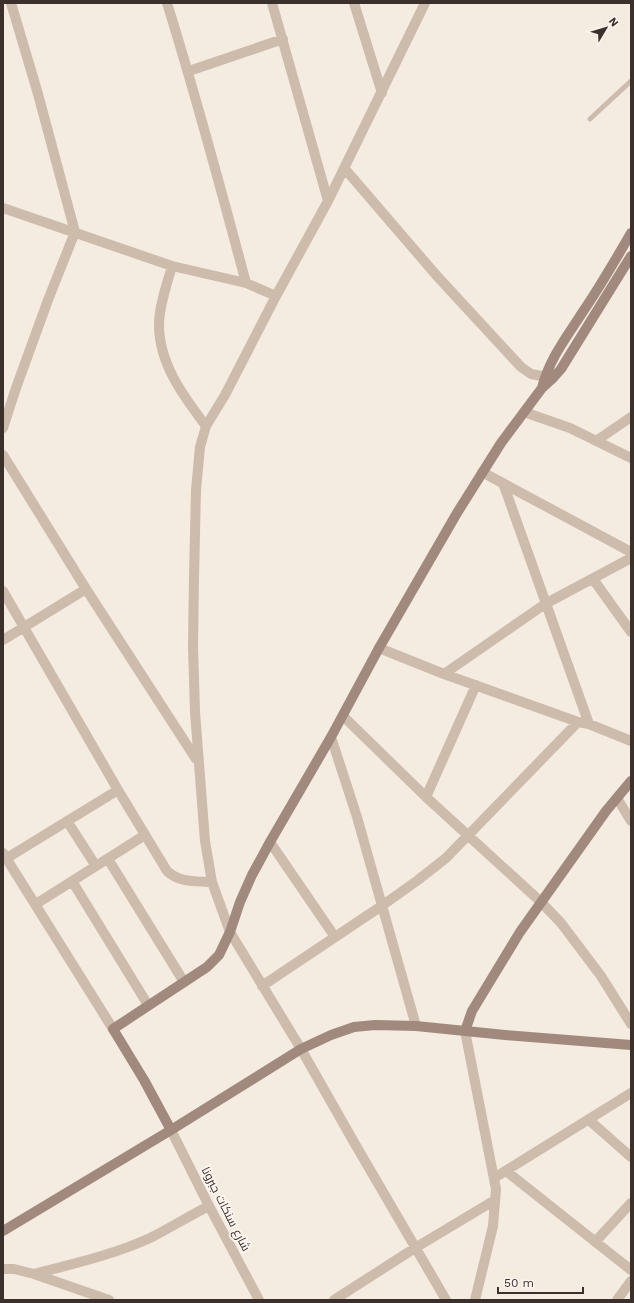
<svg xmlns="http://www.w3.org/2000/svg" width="634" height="1303" font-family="'Work Sans',Cairo,sans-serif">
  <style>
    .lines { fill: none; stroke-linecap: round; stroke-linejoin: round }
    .lane { stroke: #cdbbac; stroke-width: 5 }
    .street { stroke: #cdbbac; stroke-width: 10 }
    .secondary { stroke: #a18a7d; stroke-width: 10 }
    .labels { text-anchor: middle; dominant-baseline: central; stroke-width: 4; stroke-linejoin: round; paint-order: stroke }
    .street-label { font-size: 12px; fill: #3b302b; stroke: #fbf5ee }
  </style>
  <rect width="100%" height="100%" fill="#f4ebe1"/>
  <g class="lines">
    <!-- lane -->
    <path class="lane" d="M 590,119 L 631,81"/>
    <!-- street -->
    <path class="street" d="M 167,3 C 196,96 221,189 246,283
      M 272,3 L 328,201
      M 354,3 L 382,93
      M 425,3 L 328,201 L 276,296 L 225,395 L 206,426 L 200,447 L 196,490 L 194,577 L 193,647 L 195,712 L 205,841 L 212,882 L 230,932 L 301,1049 L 355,1144 L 446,1300
      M 189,71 L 283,39
      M 345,169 L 437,276 L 521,367 L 531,374 L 553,378
      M 3,208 L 172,266 L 246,283 L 276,296
      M 172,266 C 167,284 159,306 159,325 C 159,364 184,397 206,426
      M 524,412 L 570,428 L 631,458
      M 3,428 L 16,388 L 48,300 L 75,232 L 38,94 L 11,3
      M 596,441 L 631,417
      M 3,455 L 86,589 L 196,759
      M 482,472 L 631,552
      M 503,483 L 589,724
      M 593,579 L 631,632
      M 3,591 L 118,790 L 167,871 C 180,883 195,881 212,882
      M 3,640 L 86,589
      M 379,648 L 444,674 L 578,722 L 589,724 L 631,741
      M 444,674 L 545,604 L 631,558
      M 343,716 L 426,797 L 541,902 L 561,923 L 601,976 L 631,1024
      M 331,737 L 357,817 L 416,1026
      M 426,797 L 476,685
      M 617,798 L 631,821
      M 67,821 L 96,866
      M 270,842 L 335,937
      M 3,853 L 113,1029
      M 7,858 L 118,790
      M 108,859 L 184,982
      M 72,881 L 148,1005
      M 36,904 L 145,835
      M 262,986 L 383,905 L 418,880 L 446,858 L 578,722
      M 465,1031 L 496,1189 L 493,1226 L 475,1300
      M 589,1120 L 631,1157
      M 171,1130 L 209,1206 L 259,1300
      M 506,1171 L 631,1270
      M 494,1178 L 631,1093
      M 595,1242 L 631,1203
      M 3,1269 L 14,1269 L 34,1274 L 109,1300
      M 34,1274 C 72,1264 113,1255 150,1238 C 170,1228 189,1216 209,1206
      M 334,1300 L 415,1248 L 495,1200
      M 617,1300 L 631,1281"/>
    <!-- secondary -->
    <path class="secondary" d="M 542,388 C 549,359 568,335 584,310 C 601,285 616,259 631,233
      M 465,1031 L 472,1011 L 520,932 L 606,811 L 631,781
      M 171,1130 L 144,1080 L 113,1029 L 207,967 L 219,955 L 230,932 L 240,902 L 252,875 L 270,842 L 331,737 L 379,648 L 457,513 L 501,443 L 542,388 L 553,378 L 561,369 L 631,256
      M 3,1231 L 171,1130 L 301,1049 L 331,1035 L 354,1027 L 375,1025 L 416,1026 L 505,1035 L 631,1045"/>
  </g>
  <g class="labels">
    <!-- street labels -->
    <g class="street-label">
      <text transform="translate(226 1209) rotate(63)">شارع سنكات جبرونا</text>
    </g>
  </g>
  <!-- border -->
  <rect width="634" height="1303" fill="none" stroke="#3b302b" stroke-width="8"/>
  <!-- north arrow -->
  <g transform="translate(606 28) rotate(52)" stroke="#fbf5ee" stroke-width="3" paint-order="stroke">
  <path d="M0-3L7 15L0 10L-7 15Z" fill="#3b302b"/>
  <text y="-6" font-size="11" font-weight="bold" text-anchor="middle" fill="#3b302b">N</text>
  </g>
  <!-- scale -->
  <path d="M498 1287v6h85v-6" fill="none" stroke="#3b302b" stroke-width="2"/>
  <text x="504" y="1287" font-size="12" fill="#3b302b" stroke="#fbf5ee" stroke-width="3" paint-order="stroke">50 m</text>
</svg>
